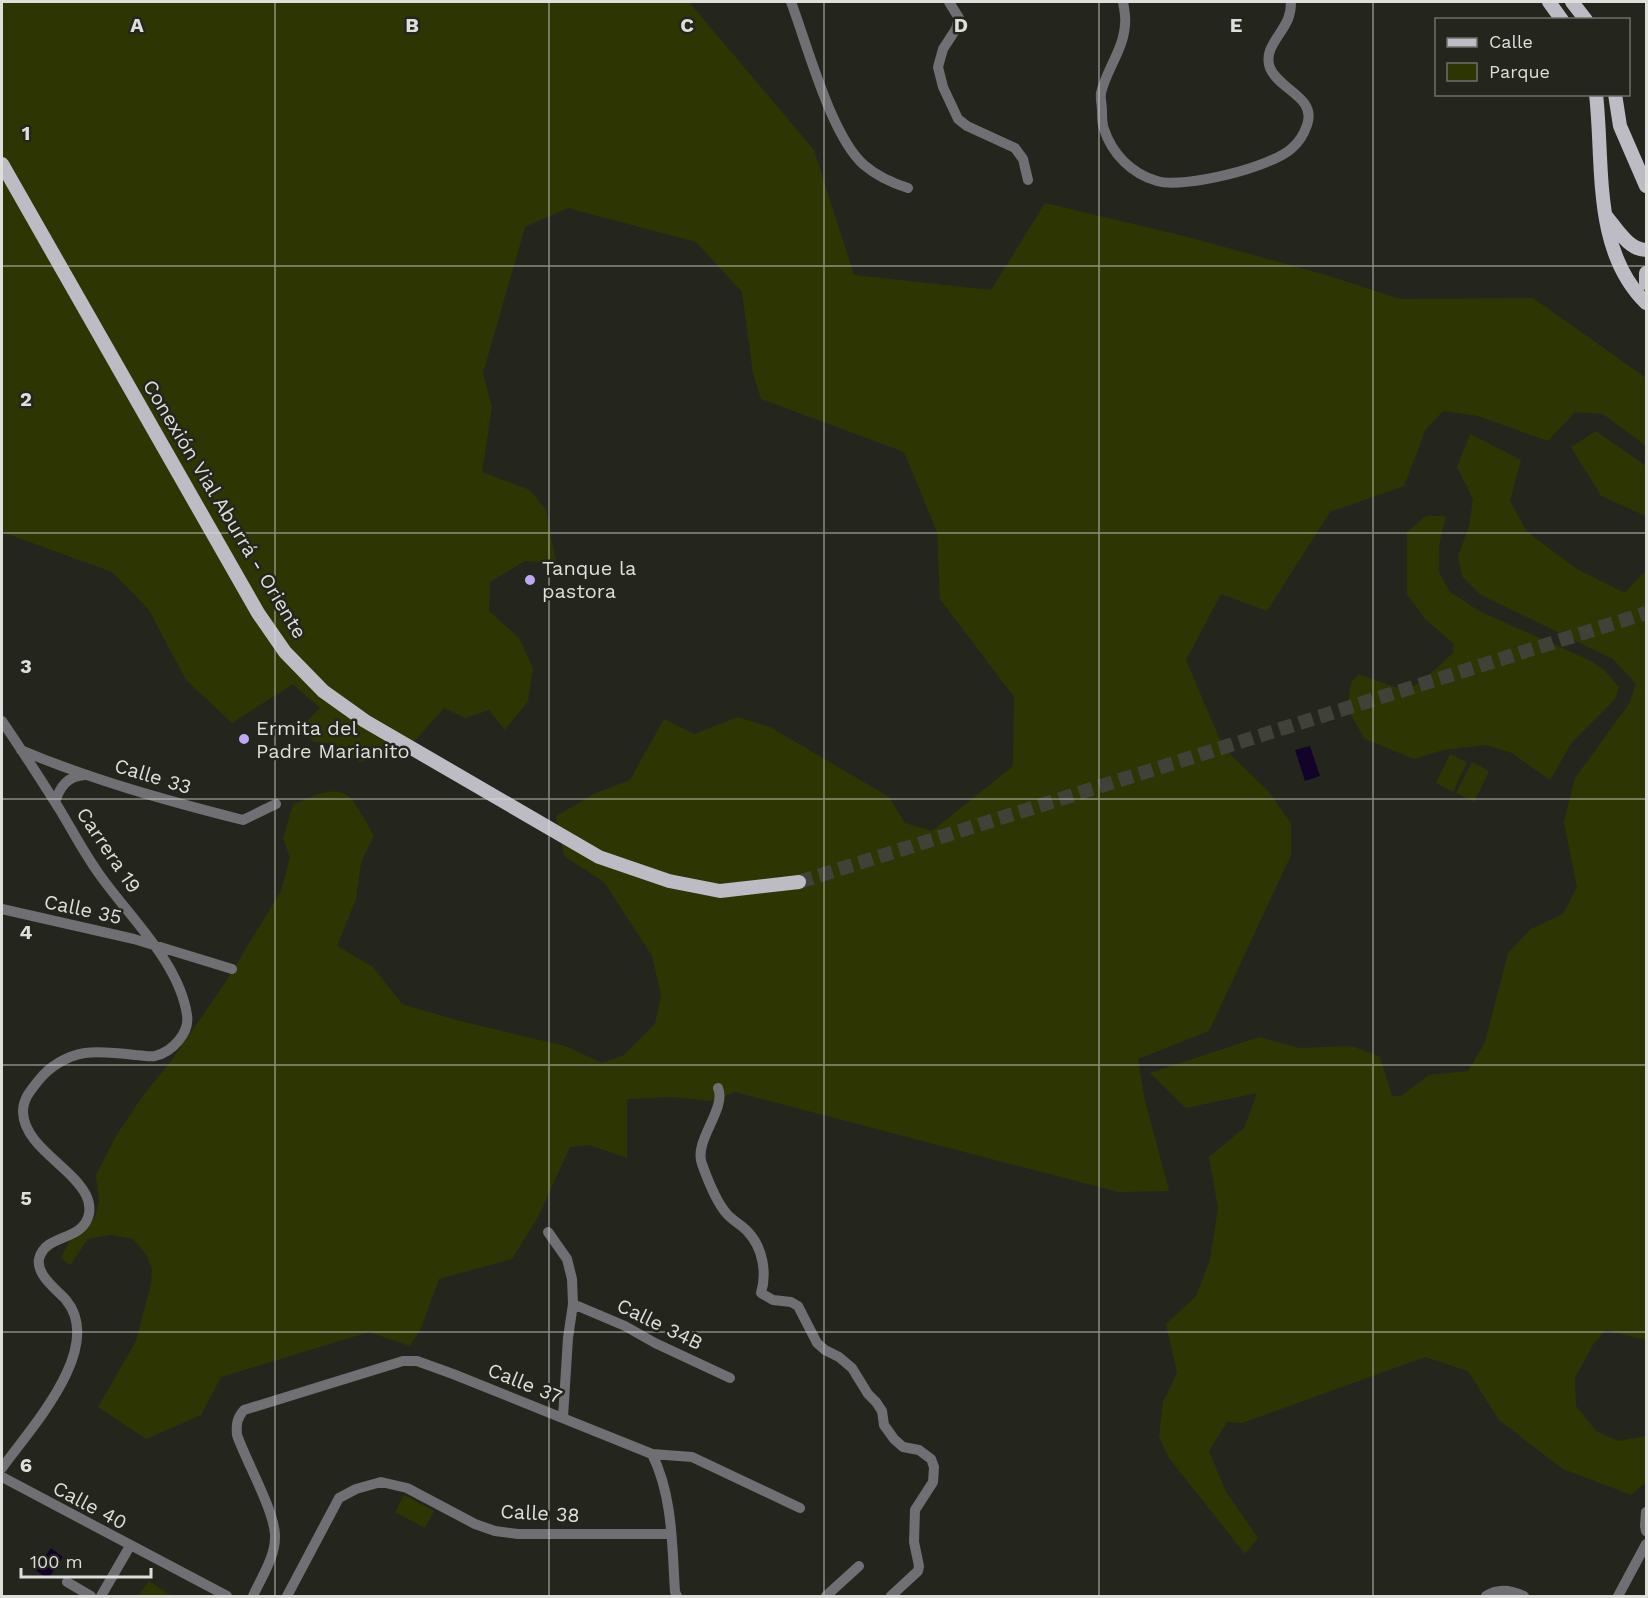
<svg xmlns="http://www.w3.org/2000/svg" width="1648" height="1598" font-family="'Work Sans',sans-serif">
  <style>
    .green { fill: #2d3603 }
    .water { fill: #13032b }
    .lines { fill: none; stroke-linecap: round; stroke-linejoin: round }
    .major-tunnel { stroke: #40423a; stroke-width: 14; stroke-dasharray: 14 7; stroke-linecap: butt }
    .minor { stroke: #706f73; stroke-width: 10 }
    .major { stroke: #bdbbc3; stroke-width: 14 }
    .grid { fill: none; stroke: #dddfda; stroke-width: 1.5; stroke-opacity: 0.55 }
    .poi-dot { fill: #bea9f5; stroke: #24261e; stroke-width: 2 }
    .labels { text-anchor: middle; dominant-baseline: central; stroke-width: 5; stroke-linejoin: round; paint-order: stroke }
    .street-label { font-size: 20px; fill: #dddfda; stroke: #24261e }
    .poi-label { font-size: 20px; fill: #dddfda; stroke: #24261e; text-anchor: start }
    .grid-label { font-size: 20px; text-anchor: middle; font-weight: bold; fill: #dddfda; stroke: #24261e; stroke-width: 5; stroke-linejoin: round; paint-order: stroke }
  </style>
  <rect width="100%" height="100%" fill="#24261e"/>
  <!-- green -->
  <path class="green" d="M 2,2 L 689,2 L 814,150 L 854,275 L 991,290 L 1045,203 L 1188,237 L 1326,275 L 1400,299 L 1533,298 L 1646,378 L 1646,446 L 1603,414 L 1575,412 L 1548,441 L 1478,416 L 1443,411 L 1426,429 L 1404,486 L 1330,512 L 1267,611 L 1221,594 L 1186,660 L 1223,747 L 1268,791 L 1291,823 L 1291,855 L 1209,1031 L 1138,1059 L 1144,1097 L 1169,1191 L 1118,1192 L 735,1092 L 712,1101 L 672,1097 L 627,1099 L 627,1158 L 589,1145 L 570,1147 L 538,1217 L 512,1259 L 439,1279 L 421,1328 L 410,1346 L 369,1332 L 221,1377 L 201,1415 L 146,1439 L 98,1407 L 136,1341 L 151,1284 L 152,1269 L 146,1254 L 133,1239 L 111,1235 L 88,1239 L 70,1265 L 61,1258 L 69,1241 L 95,1217 L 99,1202 L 96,1175 L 116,1136 L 142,1097 L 171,1061 L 225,983 L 281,891 L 290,857 L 283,839 L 293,805 C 308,798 337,782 351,799 C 359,808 367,825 374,835 L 361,863 L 356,899 L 337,946 L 373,967 L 402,1004 L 456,1020 L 565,1046 L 602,1063 L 624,1055 L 655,1024 L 661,995 L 652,956 L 604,882 L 564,856 L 556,816 L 596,793 L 630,780 L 664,719 L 694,734 L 738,717 L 770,727 L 889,797 L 905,823 L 932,831 L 1013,766 L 1014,697 L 940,599 L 937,532 L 904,452 L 761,399 L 753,373 L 742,292 L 696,242 L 568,208 L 525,227 L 483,373 L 492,407 L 482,472 L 530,490 L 546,510 L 556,563 L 525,561 L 490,582 L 489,611 L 519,638 L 533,668 L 528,701 L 505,730 L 489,710 L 465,718 L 444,708 L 403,754 L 359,762 L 331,743 L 314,742 L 300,728 L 320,708 L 293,684 L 232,723 L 186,680 L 149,610 L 112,572 L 2,532 Z
    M 1596,431 L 1646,466 L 1646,516 L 1601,496 L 1571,447 Z
    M 1470,434 L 1521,460 L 1510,501 L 1527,532 L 1577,569 L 1625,593 L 1641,575 L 1646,572 L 1646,1340 L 1606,1330 L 1594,1343 L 1575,1378 L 1576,1406 L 1596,1431 L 1618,1441 L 1646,1436 L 1646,1482 L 1631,1495 L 1563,1469 L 1499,1420 L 1468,1371 L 1425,1357 L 1242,1423 L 1227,1422 L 1209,1451 L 1226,1492 L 1258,1538 L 1245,1554 L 1169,1458 L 1159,1437 L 1163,1402 L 1177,1373 L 1166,1324 L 1196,1296 L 1210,1260 L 1218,1208 L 1209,1157 L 1244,1128 L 1257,1093 L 1186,1108 L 1150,1073 L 1259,1037 L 1300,1048 L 1352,1046 L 1380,1057 L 1392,1096 L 1401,1096 L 1429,1075 L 1468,1071 L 1485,1042 L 1508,953 L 1531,929 L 1563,914 L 1577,887 L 1564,822 L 1575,778 L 1629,704 L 1636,684 L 1613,659 L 1481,595 L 1462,576 L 1458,556 L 1469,526 L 1473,499 L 1457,467 Z
    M 1426,516 L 1446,516 L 1439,545 L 1439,572 L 1450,592 L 1479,611 L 1591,661 L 1603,669 L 1619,687 L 1615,699 L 1572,742 L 1550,780 L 1512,753 L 1486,745 L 1443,750 L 1414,759 L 1365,739 L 1347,709 L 1351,683 L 1358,674 L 1403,690 L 1420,683 L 1453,653 L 1454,644 L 1425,619 L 1407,594 L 1407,532 Z
    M 1450,754 L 1467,762 L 1453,792 L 1436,783 Z
    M 1472,762 L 1489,771 L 1474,802 L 1456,793 Z
    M 404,1495 L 434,1511 L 425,1528 L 395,1512 Z
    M 149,1581 L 172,1596 L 138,1596 Z"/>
  <!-- water -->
  <path class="water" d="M 1310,746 L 1320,776 L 1305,781 L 1295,750 Z
    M 51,1548 L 63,1557 L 48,1579 L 35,1570 Z"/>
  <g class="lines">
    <!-- major-tunnel -->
    <path class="major-tunnel" d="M 799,882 L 1646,613"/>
    <!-- minor -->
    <path class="minor" d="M 791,2 C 807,44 831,136 864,165 C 877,176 892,183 908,188
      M 949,2 L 959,18 L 956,29 L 943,49 L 938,67 L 943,87 L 958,119 L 967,126 L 1015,148 L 1023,159 L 1028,180
      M 1123,2 C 1124,8 1126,17 1125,24 C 1124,49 1106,70 1101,93 C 1100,98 1102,105 1102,111 C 1102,117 1102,124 1104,129 C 1112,154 1132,174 1157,181 C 1184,189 1272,167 1292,148 C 1299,142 1304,134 1307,125 C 1317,97 1279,90 1270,68 C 1263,49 1281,36 1288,19 C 1290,14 1291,7 1291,2
      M 2,721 C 22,750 41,780 60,810 C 72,830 83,851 97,871 C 127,915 179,961 187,1015 C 190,1033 172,1052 155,1056 C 149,1057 142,1055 135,1055 C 118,1053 101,1051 85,1053 C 66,1056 49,1067 38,1081 C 30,1091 23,1099 23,1112 C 24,1146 71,1166 86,1195 C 89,1201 90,1208 89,1214 C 83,1242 45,1233 39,1259 C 36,1275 57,1290 66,1300 C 106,1348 29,1430 2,1468
      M 21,750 C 92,780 168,801 243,820 L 276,804
      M 55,802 C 60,787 67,776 85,775
      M 2,909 L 134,939 L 232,969
      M 718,1088 C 727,1109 693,1141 702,1164 C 707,1178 717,1203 727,1214 C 733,1221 742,1225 748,1232 C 763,1248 767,1273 761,1293 L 773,1300 L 791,1302 L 798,1306 L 817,1343 L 825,1350 L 839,1357 L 852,1368 L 868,1394 L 876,1402 L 882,1411 L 884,1425 L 894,1439 L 903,1447 L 919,1450 L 931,1459 L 934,1467 L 933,1482 L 915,1510 L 914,1542 L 919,1566 L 918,1571 L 891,1596
      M 548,1232 L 567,1259 L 572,1279 L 573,1304 L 568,1338 L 563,1417
      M 573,1304 L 625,1326 L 655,1343 L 730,1378
      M 652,1454 C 673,1496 672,1546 675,1592 L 677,1596
      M 2,1477 L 227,1596
      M 1646,1512 L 1645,1526 L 1646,1531
      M 67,1582 L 91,1596
      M 101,1596 L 130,1546
      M 253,1596 C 261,1578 276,1556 275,1535 C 274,1510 246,1461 237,1435 C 236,1424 237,1418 244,1410 L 403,1361 L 417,1361 L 453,1374 L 652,1454 L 692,1457 L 800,1508
      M 287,1596 L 339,1498 L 356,1489 L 381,1482 L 407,1488 L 475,1524 L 495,1531 L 518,1534 L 671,1534
      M 826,1596 L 859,1566
      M 1486,1596 C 1498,1588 1511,1590 1524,1596
      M 1618,1596 L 1646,1544"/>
    <!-- major -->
    <path class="major" d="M 1549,2 L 1562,20
      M 1572,2 L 1586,20
      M 1596,94 C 1604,164 1592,250 1646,303
      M 1615,94 L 1620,126 L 1646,186
      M 2,164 L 258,613 L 285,652 L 323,691 L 365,721 L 599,857 L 669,881 L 720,891 L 799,882
      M 1606,216 C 1617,229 1629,250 1646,250
      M 1646,273 L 1646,283"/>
  </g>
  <!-- grid -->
  <path class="grid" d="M 275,2 L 275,1596M 549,2 L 549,1596M 824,2 L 824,1596M 1099,2 L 1099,1596M 1373,2 L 1373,1596M 2,266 L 1646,266M 2,533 L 1646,533M 2,799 L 1646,799M 2,1065 L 1646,1065M 2,1332 L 1646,1332"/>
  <!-- markers -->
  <g class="poi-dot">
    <circle cx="530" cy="580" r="6"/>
    <circle cx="244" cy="739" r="6"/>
  </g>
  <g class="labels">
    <!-- street labels -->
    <g class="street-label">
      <text transform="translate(225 509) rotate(59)">Conexión Vial Aburrá - Oriente</text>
      <text transform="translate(153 776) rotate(17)">Calle 33</text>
      <text transform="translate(109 850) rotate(56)">Carrera 19</text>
      <text transform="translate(83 909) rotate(12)">Calle 35</text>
      <text transform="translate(660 1324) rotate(26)">Calle 34B</text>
      <text transform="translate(525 1383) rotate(22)">Calle 37</text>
      <text transform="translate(90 1505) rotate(28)">Calle 40</text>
      <text transform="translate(540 1513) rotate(3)">Calle 38</text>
    </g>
    <!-- poi labels -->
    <g class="poi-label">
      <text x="542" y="568">Tanque la<tspan x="542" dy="23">pastora</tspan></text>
      <text x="256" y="728">Ermita del<tspan x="256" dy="23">Padre Marianito</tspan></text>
    </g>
  </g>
  <g class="grid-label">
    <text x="137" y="32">A</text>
    <text x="412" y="32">B</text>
    <text x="687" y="32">C</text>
    <text x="961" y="32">D</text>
    <text x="1236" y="32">E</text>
    <text x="26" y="140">1</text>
    <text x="26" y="406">2</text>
    <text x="26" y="673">3</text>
    <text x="26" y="939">4</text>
    <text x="26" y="1205">5</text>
    <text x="26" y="1472">6</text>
  </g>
  <!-- border -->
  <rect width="1648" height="1598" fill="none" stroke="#dddfda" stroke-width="6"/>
  <!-- legend -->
  <rect x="1435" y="18" width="195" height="78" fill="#24261e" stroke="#6e7069" stroke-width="1.5"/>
  <rect x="1447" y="38" width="30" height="9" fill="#bdbbc3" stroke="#6e7069" stroke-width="1.5"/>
  <text x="1489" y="48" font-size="18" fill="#dddfda">Calle</text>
  <rect x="1447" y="63" width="30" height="18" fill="#2d3603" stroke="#6e7069" stroke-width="1.5"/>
  <text x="1489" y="78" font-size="18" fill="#dddfda">Parque</text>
  <!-- scale -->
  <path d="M21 1568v9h130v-9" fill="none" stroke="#dddfda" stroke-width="3"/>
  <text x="30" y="1568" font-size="18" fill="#dddfda" stroke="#24261e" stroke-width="4.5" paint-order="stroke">100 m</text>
</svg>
